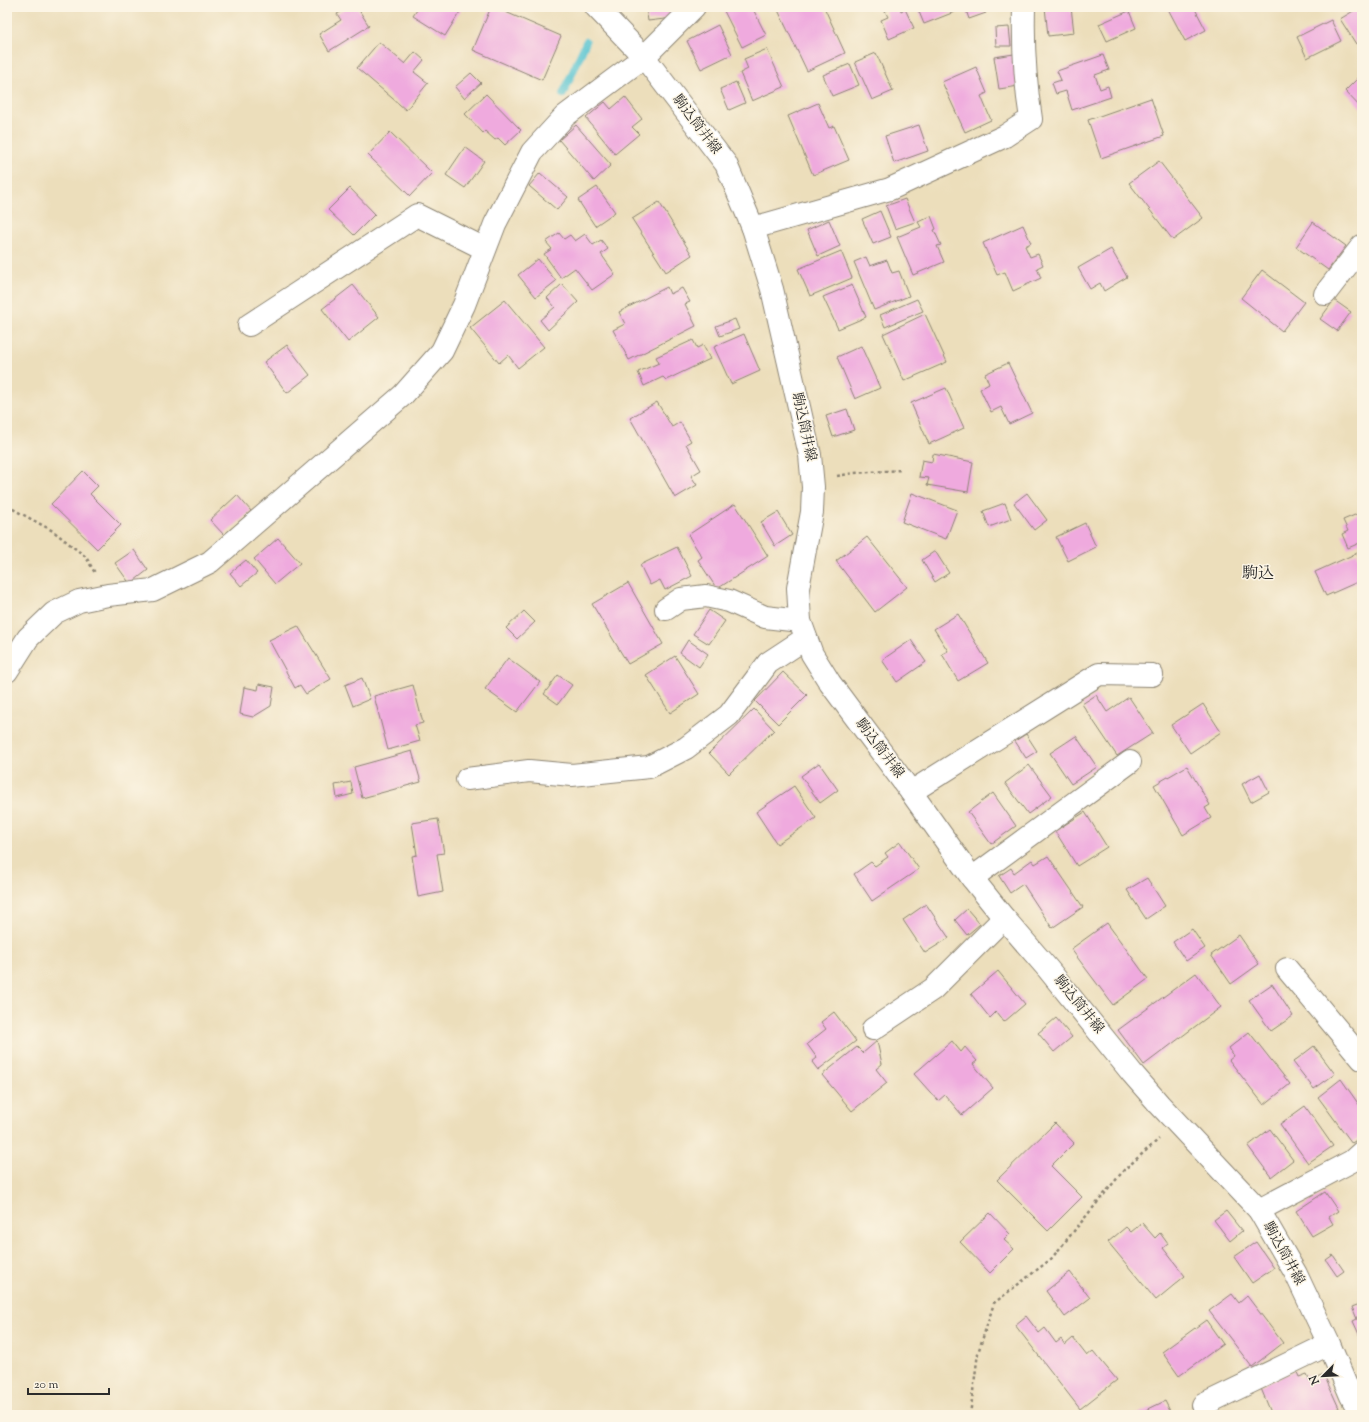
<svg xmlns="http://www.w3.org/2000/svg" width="1369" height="1422" font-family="'Sorts Mill Goudy','Noto Serif JP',serif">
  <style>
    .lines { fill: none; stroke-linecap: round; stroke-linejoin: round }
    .stream { stroke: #58c4d1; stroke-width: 8 }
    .building { fill: #efaade }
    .minor-casing { stroke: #8c8473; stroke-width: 24 }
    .major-casing { stroke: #8c8473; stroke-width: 24 }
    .path { stroke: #8c8473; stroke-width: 2.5; stroke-dasharray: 3 3; stroke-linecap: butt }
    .minor { stroke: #fff; stroke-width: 22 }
    .major { stroke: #fff; stroke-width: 22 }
    .labels { text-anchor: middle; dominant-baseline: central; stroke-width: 3; stroke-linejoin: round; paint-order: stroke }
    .street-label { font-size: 14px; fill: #2b2b2b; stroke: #fcf5e5 }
    .quarter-label { font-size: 16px; fill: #2b2b2b; stroke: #fcf5e5 }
  </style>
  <rect width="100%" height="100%" fill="#fcf5e5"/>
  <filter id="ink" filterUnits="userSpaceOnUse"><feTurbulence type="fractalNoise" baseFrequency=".025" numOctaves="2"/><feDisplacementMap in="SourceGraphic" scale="8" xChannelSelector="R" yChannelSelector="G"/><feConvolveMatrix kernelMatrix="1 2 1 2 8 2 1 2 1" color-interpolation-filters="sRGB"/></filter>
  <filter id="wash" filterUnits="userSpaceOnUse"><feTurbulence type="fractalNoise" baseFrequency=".012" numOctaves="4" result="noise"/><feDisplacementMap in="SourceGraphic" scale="16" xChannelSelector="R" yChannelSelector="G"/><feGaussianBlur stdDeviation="0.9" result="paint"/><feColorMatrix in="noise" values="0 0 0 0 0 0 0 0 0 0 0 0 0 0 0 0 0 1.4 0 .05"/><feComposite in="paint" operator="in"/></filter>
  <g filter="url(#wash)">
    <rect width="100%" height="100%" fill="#ecdebb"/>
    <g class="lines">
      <!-- stream -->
      <path class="stream" d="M 563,94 L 586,42"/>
    </g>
    <g id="blocks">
      <!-- building -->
      <path class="building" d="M 349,7 L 357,7 L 369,26 L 329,51 L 319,34 L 341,20 L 337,14 Z
        M 419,7 L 457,7 L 461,10 L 445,36 L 413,16 Z
        M 491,7 L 494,7 L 561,36 L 542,80 L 473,50 Z
        M 646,7 L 672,7 L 673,18 L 648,21 Z
        M 722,7 L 752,7 L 766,35 L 742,47 Z
        M 779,7 L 824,7 L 845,53 L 807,71 L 777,8 Z
        M 893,7 L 900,7 L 901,11 L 905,9 L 914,28 L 889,39 L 881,20 L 888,17 L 885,11 Z
        M 917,7 L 955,7 L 957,11 L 924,24 Z
        M 965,7 L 984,7 L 986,13 L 969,19 Z
        M 1045,7 L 1071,7 L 1074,33 L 1048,36 Z
        M 1167,7 L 1194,7 L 1206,30 L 1185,41 Z
        M 1360,7 L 1362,7 L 1362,41 L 1356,44 L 1340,19 Z
        M 1129,11 L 1136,28 L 1107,41 L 1099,24 Z
        M 1331,20 L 1341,41 L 1307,58 L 1297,37 Z
        M 718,25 L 732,54 L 701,69 L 687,41 Z
        M 1009,27 L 1011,46 L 996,46 L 995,28 Z
        M 379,42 L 405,64 L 415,52 L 424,60 L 414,72 L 428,83 L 406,110 L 357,68 Z
        M 767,49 L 784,87 L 752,101 L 740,73 L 748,69 L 744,59 Z
        M 876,53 L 893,91 L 872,100 L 855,62 Z
        M 1014,54 L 1019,86 L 999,89 L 994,57 Z
        M 1103,55 L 1109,70 L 1095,75 L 1100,89 L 1108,86 L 1111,97 L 1072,110 L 1066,91 L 1056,94 L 1052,83 L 1061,80 L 1057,71 Z
        M 850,64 L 859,85 L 832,96 L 823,75 Z
        M 976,67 L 987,93 L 981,96 L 991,120 L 965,132 L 942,82 Z
        M 471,73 L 481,83 L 464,98 L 455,87 Z
        M 1362,74 L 1362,109 L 1345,91 Z
        M 736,82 L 745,103 L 729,110 L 720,89 Z
        M 486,94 L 521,130 L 505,145 L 498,138 L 495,140 L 485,131 L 483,133 L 465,114 Z
        M 625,97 L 642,119 L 632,127 L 639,134 L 615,154 L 586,118 L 605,102 L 611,109 Z
        M 1151,98 L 1164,136 L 1101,158 L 1088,120 Z
        M 818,103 L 829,128 L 834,126 L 849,160 L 813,175 L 788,116 Z
        M 576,125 L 611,165 L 594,181 L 559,140 Z
        M 919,125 L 928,151 L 894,163 L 885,136 Z
        M 390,132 L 432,173 L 410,196 L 368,155 Z
        M 465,147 L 484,161 L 465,188 L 446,175 Z
        M 1159,161 L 1203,218 L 1173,240 L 1129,183 Z
        M 540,173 L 568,197 L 557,210 L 529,186 Z
        M 597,187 L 615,212 L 595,226 L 578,200 Z
        M 350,188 L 375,214 L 354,235 L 328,210 Z
        M 905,199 L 915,222 L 895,229 L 886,206 Z
        M 659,202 L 692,255 L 666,272 L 632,219 Z
        M 880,211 L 891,237 L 873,244 L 862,219 Z
        M 931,216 L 936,229 L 934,230 L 941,245 L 937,246 L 944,262 L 913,275 L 897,237 L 921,227 L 918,222 Z
        M 829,220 L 840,246 L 818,256 L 807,230 Z
        M 1313,222 L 1346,246 L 1328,270 L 1296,247 Z
        M 1023,225 L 1031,243 L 1025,246 L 1030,257 L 1038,254 L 1043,265 L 1037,268 L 1041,278 L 1013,291 L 1005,272 L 997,275 L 983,243 Z
        M 559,233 L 564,239 L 570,235 L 575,241 L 585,234 L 593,245 L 601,240 L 608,249 L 601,254 L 615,274 L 592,290 L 575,268 L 561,278 L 544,254 L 552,249 L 546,242 Z
        M 1111,249 L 1127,277 L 1104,291 L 1100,283 L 1090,289 L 1078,268 Z
        M 841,251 L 852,278 L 810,296 L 798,269 Z
        M 866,257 L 870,266 L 887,260 L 892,273 L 899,271 L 909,296 L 874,310 L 854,262 Z
        M 538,259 L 556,281 L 536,297 L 518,275 Z
        M 1262,270 L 1304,302 L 1282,331 L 1241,298 Z
        M 562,284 L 578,302 L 548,330 L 540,320 L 555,307 L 547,298 Z
        M 353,285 L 379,317 L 348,342 L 322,309 Z
        M 852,285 L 866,317 L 838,329 L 823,297 Z
        M 667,287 L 670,294 L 682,288 L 690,302 L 685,304 L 696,326 L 629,360 L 613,330 L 625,324 L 619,312 Z
        M 917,299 L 923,311 L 885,327 L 880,315 Z
        M 505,300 L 544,347 L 518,368 L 508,355 L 499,363 L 470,328 Z
        M 1334,300 L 1351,312 L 1337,331 L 1320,319 Z
        M 925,314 L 947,362 L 904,381 L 883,334 Z
        M 735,319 L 739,329 L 720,336 L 716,326 Z
        M 744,334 L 760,371 L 731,384 L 714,347 Z
        M 693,340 L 697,348 L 703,345 L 710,359 L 666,380 L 663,377 L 644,386 L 638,372 L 659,363 L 656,357 Z
        M 287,345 L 310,375 L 287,393 L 264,362 Z
        M 861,346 L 880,388 L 855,399 L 837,357 Z
        M 1008,363 L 1032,413 L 1009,424 L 1001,407 L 991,412 L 980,389 L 989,384 L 985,374 Z
        M 946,388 L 964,428 L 929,444 L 911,403 Z
        M 657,402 L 672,427 L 680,422 L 691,441 L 686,444 L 701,470 L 691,476 L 697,485 L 675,498 L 630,418 Z
        M 847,409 L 854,430 L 833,437 L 826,416 Z
        M 933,454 L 973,462 L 968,492 L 927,485 L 929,478 L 919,477 L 922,460 L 932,462 Z
        M 83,471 L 98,486 L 90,494 L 121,525 L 97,549 L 51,504 Z
        M 912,493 L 957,510 L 946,539 L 902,522 Z
        M 1027,493 L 1047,520 L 1034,530 L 1014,503 Z
        M 237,495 L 251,511 L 224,535 L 210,520 Z
        M 1005,503 L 1011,519 L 989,527 L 983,511 Z
        M 735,504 L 768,556 L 717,589 L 698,560 L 702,557 L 688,535 Z
        M 778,512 L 792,535 L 775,546 L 761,522 Z
        M 1362,512 L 1362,542 L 1348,548 L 1342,534 L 1348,531 L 1343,520 Z
        M 1085,523 L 1096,547 L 1068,561 L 1056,537 Z
        M 867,537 L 907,587 L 875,612 L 836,561 Z
        M 278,538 L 300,563 L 275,584 L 254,559 Z
        M 677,547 L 692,576 L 665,590 L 660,580 L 650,585 L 640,565 Z
        M 134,550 L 148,570 L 130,584 L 115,563 Z
        M 935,551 L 949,573 L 935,582 L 922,560 Z
        M 1357,553 L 1362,564 L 1362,580 L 1326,596 L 1315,572 Z
        M 246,560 L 257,573 L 241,586 L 230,573 Z
        M 628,583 L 663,644 L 628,664 L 592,604 Z
        M 709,610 L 725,621 L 709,644 L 693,634 Z
        M 524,611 L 535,622 L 517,639 L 506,628 Z
        M 958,614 L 988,663 L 958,681 L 942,654 L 948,651 L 934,629 Z
        M 298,626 L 331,679 L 306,694 L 300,685 L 295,688 L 269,640 Z
        M 688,640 L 708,654 L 699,667 L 680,653 Z
        M 911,640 L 926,662 L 897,682 L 882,660 Z
        M 675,656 L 699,694 L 670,713 L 646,675 Z
        M 508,658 L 540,682 L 517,712 L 485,689 Z
        M 783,672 L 807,695 L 778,724 L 755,701 Z
        M 558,675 L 572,685 L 558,704 L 544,694 Z
        M 362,678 L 370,699 L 353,706 L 345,685 Z
        M 259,684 L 274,687 L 271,706 L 253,717 L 240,714 L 244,687 L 258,690 Z
        M 413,685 L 423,723 L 415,725 L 420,741 L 388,750 L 374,696 Z
        M 1096,695 L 1107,712 L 1129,697 L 1153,733 L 1117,756 L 1082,704 Z
        M 1203,704 L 1221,732 L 1190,753 L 1171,725 Z
        M 754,709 L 774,730 L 729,774 L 709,753 Z
        M 1026,734 L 1037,751 L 1026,758 L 1015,741 Z
        M 1076,736 L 1097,767 L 1071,784 L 1050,753 Z
        M 412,751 L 421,782 L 362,798 L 354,767 Z
        M 819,763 L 838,790 L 820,803 L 801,776 Z
        M 1029,765 L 1052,796 L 1028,814 L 1005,783 Z
        M 1187,766 L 1210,805 L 1205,808 L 1211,818 L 1183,835 L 1154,785 Z
        M 1260,774 L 1269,792 L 1251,802 L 1242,784 Z
        M 351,782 L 353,794 L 337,798 L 335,785 Z
        M 794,786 L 816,818 L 777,844 L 756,812 Z
        M 993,793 L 1016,826 L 991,844 L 968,812 Z
        M 1085,812 L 1107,847 L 1077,866 L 1055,831 Z
        M 438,819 L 444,853 L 437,854 L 443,892 L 418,897 L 412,856 L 417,855 L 412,823 Z
        M 900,842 L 919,869 L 872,901 L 854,874 L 871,862 L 875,866 L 888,857 L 885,853 Z
        M 1048,856 L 1083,907 L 1052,928 L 1023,884 L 1010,893 L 999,876 L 1011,868 L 1014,873 L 1032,860 L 1035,864 Z
        M 1147,878 L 1165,906 L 1146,919 L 1127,890 Z
        M 926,904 L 949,938 L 925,953 L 903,920 Z
        M 967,909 L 980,924 L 967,935 L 955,920 Z
        M 1107,923 L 1148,979 L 1113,1005 L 1071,949 Z
        M 1192,929 L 1205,948 L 1186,961 L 1173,942 Z
        M 1239,935 L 1259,964 L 1231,984 L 1211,955 Z
        M 998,971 L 1025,1004 L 1004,1022 L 996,1012 L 990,1018 L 971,994 Z
        M 1196,973 L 1221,1007 L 1144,1065 L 1118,1030 Z
        M 1272,984 L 1293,1016 L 1271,1031 L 1249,1000 Z
        M 834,1012 L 856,1041 L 818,1070 L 812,1062 L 817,1058 L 807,1044 L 826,1029 L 821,1022 Z
        M 1056,1018 L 1072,1037 L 1054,1052 L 1038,1033 Z
        M 1249,1032 L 1290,1084 L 1264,1105 L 1229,1060 L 1234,1056 L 1229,1048 Z
        M 877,1041 L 882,1064 L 876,1069 L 887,1083 L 852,1111 L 822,1075 L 857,1047 L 863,1053 Z
        M 952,1041 L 961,1052 L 965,1047 L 977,1061 L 973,1064 L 993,1088 L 962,1115 L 945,1095 L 938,1101 L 914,1074 Z
        M 1314,1046 L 1335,1074 L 1314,1089 L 1293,1062 Z
        M 1341,1079 L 1362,1109 L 1362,1136 L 1352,1143 L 1318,1097 Z
        M 1305,1106 L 1333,1146 L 1308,1163 L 1280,1124 Z
        M 1055,1123 L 1074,1143 L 1051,1166 L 1082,1197 L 1048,1231 L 997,1180 Z
        M 1270,1129 L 1293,1160 L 1271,1177 L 1248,1146 Z
        M 1325,1192 L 1338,1211 L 1329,1217 L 1333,1224 L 1312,1236 L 1296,1211 Z
        M 1226,1211 L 1242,1231 L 1230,1241 L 1214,1220 Z
        M 990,1213 L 1010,1234 L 1004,1240 L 1014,1249 L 990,1273 L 960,1242 Z
        M 1142,1223 L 1155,1238 L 1160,1233 L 1168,1244 L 1163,1248 L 1185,1276 L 1156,1300 L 1108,1242 L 1126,1227 L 1131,1232 Z
        M 1256,1242 L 1274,1268 L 1252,1283 L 1234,1257 Z
        M 1333,1255 L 1344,1271 L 1337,1276 L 1326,1260 Z
        M 1070,1272 L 1090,1298 L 1065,1317 L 1046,1291 Z
        M 1232,1294 L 1239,1303 L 1247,1296 L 1283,1343 L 1252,1367 L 1209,1311 Z
        M 1362,1303 L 1362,1341 L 1353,1321 L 1357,1319 L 1352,1307 Z
        M 1026,1316 L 1039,1333 L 1045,1328 L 1056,1343 L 1061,1339 L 1065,1345 L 1073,1338 L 1087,1356 L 1093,1351 L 1117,1380 L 1080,1409 L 1015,1325 Z
        M 1206,1320 L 1223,1344 L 1179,1376 L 1162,1352 Z
        M 1296,1370 L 1299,1377 L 1307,1374 L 1310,1381 L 1324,1375 L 1339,1408 L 1324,1415 L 1272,1415 L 1260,1386 Z
        M 1165,1401 L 1172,1415 L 1136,1415 Z"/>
    </g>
  </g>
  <g filter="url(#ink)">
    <use href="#blocks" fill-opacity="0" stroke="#8c8473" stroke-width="1"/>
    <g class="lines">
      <!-- minor casing -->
      <g class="minor-casing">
        <path id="minor" d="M 753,228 L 890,189 L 1005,136 L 1031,119 C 1025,82 1023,45 1024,7
          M 1325,294 L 1362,246
          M 249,325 L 417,215 L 485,249
          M 666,609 L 681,599 L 706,596 L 729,601 L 765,617 L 800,621
          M 7,671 L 28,638 L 54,613 L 79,601 L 108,595 L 153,590 L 210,562 L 403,395 L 442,351 L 464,305 L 495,224 L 532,152 L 565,116 L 644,57 L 694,7
          M 467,779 L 529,771 L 572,775 L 649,767 L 686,748 L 729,715 L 768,663 L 806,638
          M 911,792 L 1099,674 L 1152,675
          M 972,878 L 1130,762
          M 1287,969 L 1362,1059
          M 873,1029 L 933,989 L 1004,918
          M 1259,1210 L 1352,1161 L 1362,1152
          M 1203,1405 L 1329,1344"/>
      </g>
      <!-- major casing -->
      <g class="major-casing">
        <path id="major" d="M 596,7 L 644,57 L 726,164 L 753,228 L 772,289 L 810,455 L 813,487 L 812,512 L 798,588 L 800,621 L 812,654 L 830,683 L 911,792 L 972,878 L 1004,918 L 1048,969 L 1132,1073 L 1159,1104 L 1259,1210 L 1296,1274 L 1329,1344 L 1351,1396 L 1361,1415"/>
      </g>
      <!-- path -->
      <path class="path" d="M 837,476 L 854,473 L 902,470
        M 7,508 L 11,508 L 53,531 L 86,557 L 95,573
        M 970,1415 L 978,1353 L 994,1303 L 1051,1259 L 1124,1170 L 1159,1139"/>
      <!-- minor -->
      <use href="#minor" class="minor"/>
      <!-- major -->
      <use href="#major" class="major"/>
    </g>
  </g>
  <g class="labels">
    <!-- street labels -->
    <g class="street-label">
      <text transform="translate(696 125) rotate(53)">駒込筒井線</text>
      <text transform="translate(803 427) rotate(78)">駒込筒井線</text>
      <text transform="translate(879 749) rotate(53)">駒込筒井線</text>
      <text transform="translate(1078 1005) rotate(51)">駒込筒井線</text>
      <text transform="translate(1283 1254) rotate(61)">駒込筒井線</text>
    </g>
    <!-- quarter labels -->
    <g class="quarter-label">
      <text x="1258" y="574">駒込</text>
    </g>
  </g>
  <!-- margin -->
  <rect width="1369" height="1422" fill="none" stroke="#fcf5e5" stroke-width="24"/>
  <!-- north arrow -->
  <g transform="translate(1323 1376) rotate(246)" stroke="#fcf5e5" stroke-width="3" paint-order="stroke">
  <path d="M0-3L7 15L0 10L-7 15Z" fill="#2b2b2b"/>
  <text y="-6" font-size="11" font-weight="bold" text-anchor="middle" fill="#2b2b2b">N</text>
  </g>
  <!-- scale -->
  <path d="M28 1388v6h81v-6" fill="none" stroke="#2b2b2b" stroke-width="2"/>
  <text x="34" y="1388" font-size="12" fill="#2b2b2b" stroke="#fcf5e5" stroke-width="3" paint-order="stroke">20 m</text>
</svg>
